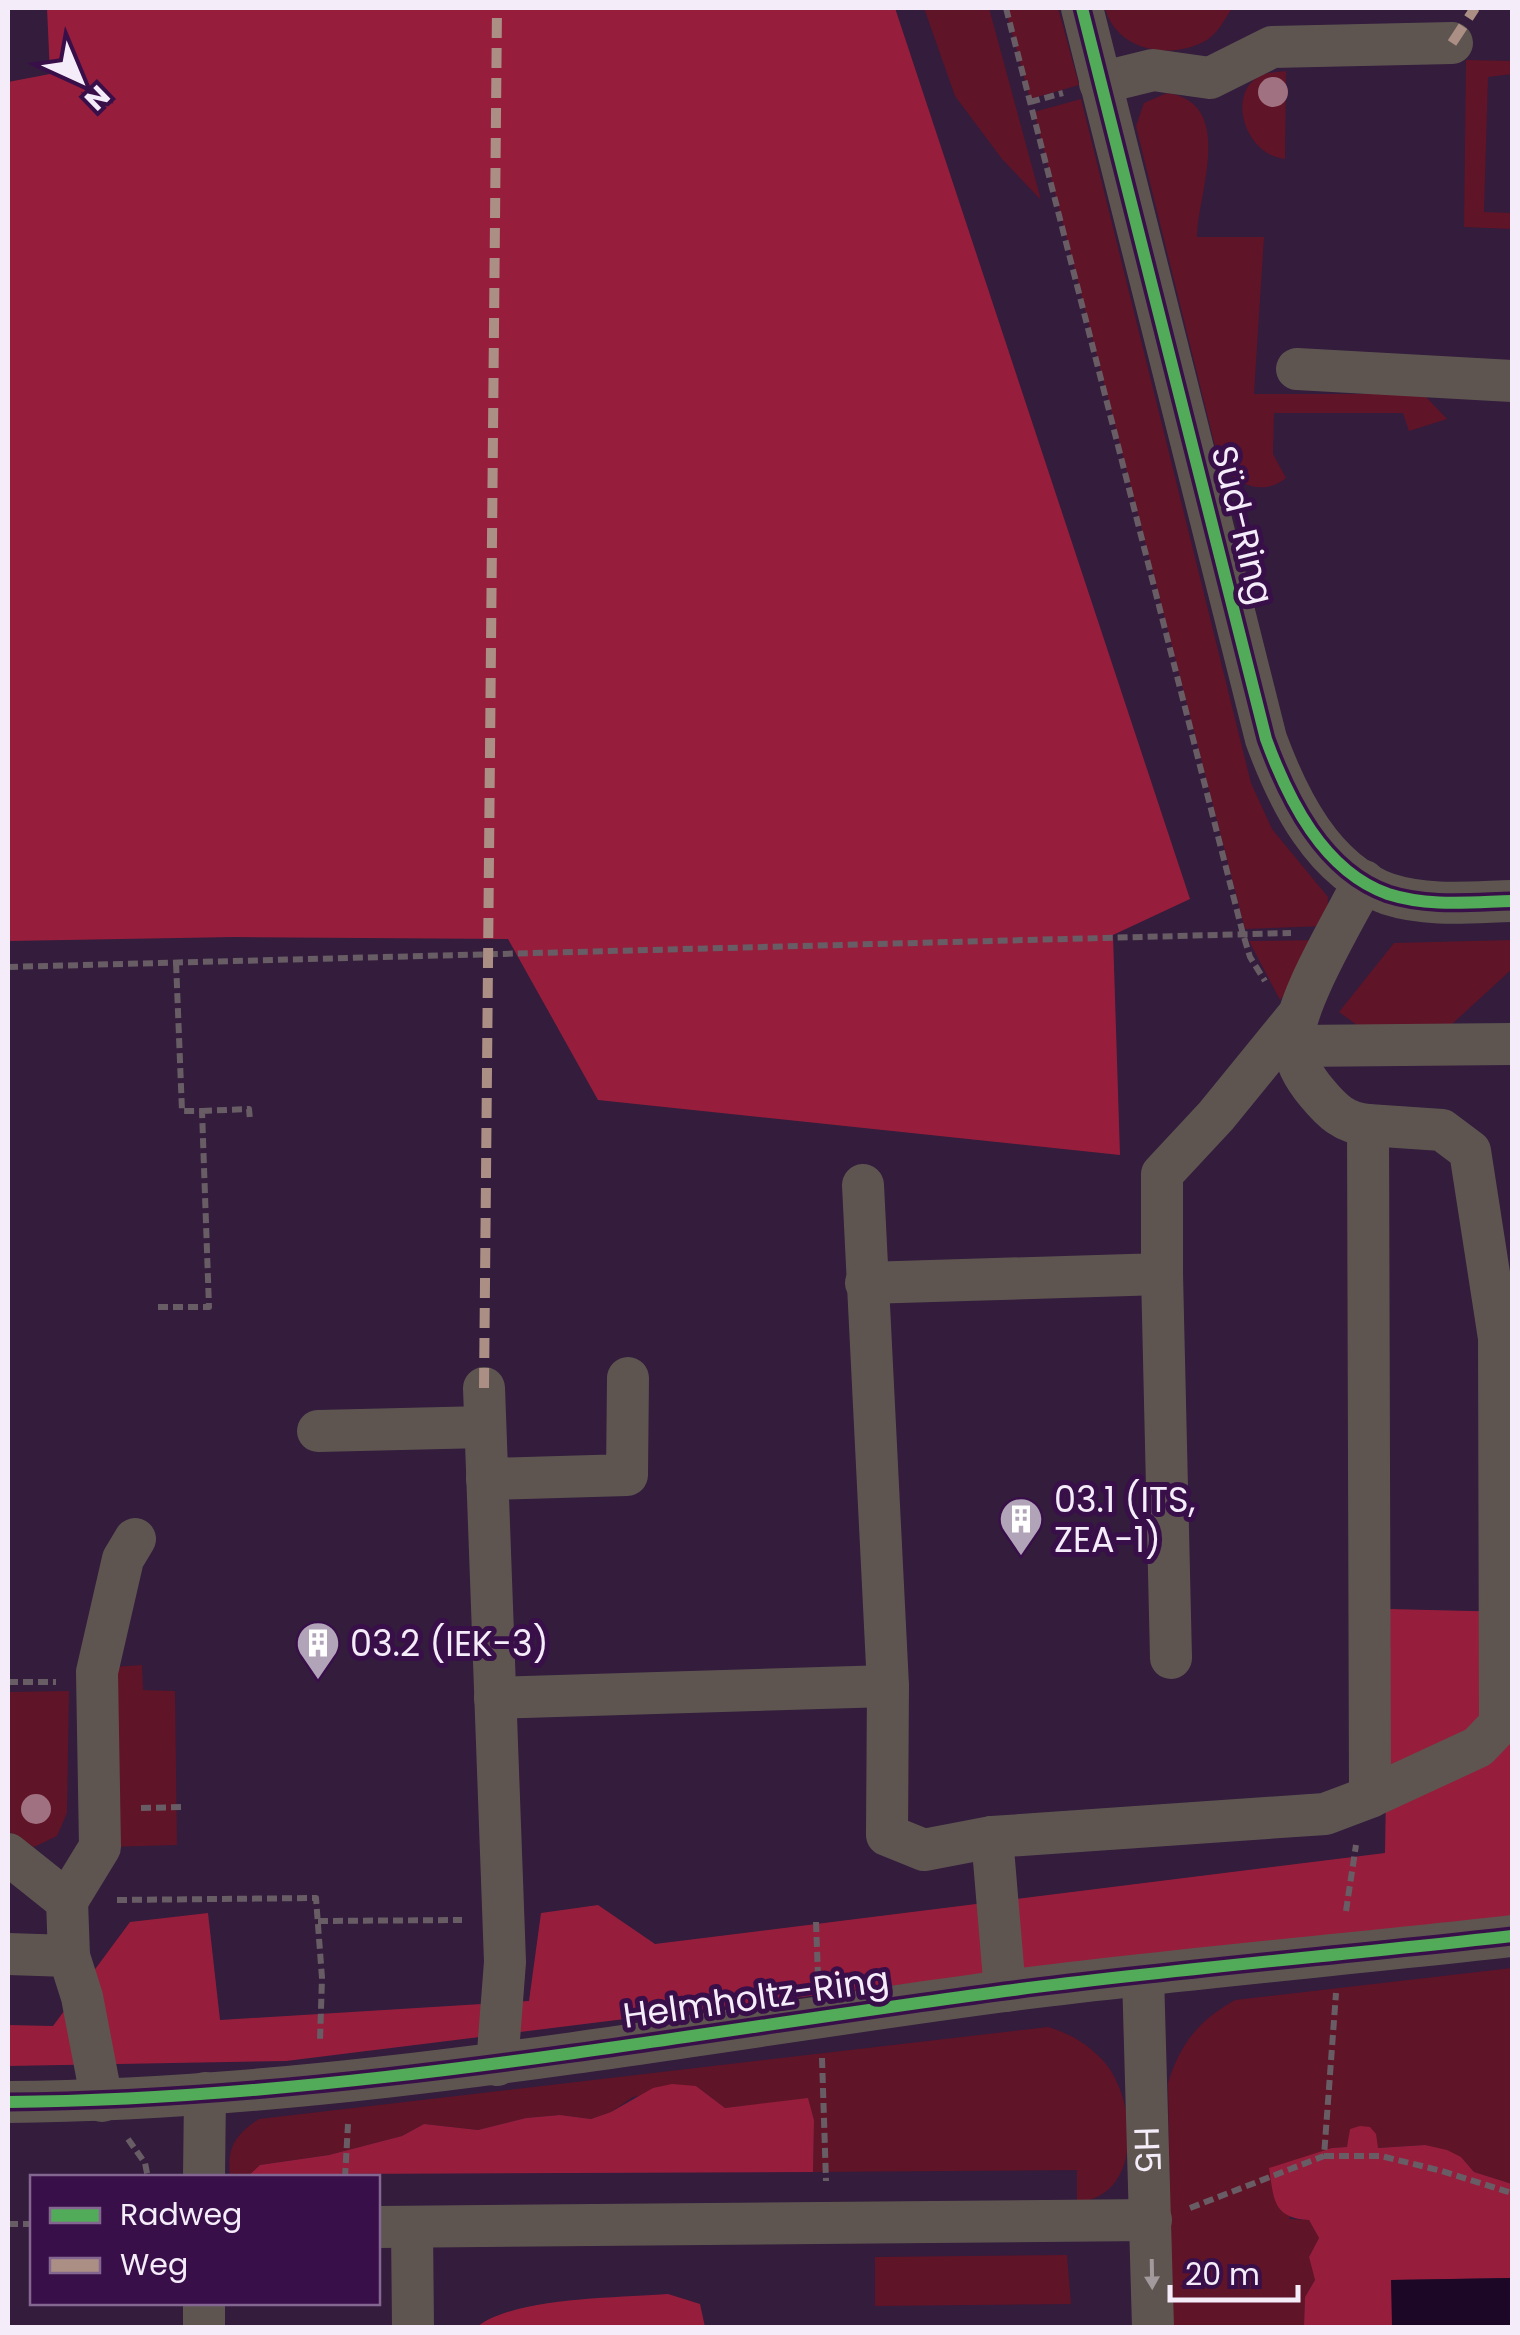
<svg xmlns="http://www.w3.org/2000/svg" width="1520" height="2335" font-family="Poppins,sans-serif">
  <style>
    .green { fill: #601427 }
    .forest { fill: #961e3c }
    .water { fill: #1d0726 }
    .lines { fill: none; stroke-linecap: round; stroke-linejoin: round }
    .path { stroke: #695d65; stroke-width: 6; stroke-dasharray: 10 5; stroke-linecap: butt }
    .minor { stroke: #5e5551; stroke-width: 42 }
    .quiet { stroke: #ac8f84; stroke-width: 10; stroke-dasharray: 20 10; stroke-linecap: butt }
    .cycleway-casing { stroke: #390f49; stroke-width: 19 }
    .cycleway { stroke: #51ab58; stroke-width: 12 }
    .tree { fill: #a07181 }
    .oneway { fill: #a2999d }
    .labels { text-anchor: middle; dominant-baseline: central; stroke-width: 10; stroke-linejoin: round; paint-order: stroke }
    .street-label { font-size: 35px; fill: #f5ecfa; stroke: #390f49 }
    .poi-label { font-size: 35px; fill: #f5ecfa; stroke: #390f49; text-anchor: start }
  </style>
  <rect width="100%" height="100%" fill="#331c3c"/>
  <!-- green -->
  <path class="green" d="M 924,8 L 989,8 L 1041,200 L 1002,159 L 955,96 Z
    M 1005,8 L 1058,8 L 1079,85 L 1030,99 Z
    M 1105,8 L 1232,8 C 1225,19 1218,33 1207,40 C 1171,61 1116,51 1105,8 Z
    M 1466,60 L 1512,61 L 1512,74 L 1488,77 L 1484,212 L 1512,213 L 1512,229 L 1464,227 Z
    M 1286,71 L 1285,159 C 1243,155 1226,90 1262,75 C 1269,72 1279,72 1286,71 Z
    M 1167,93 C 1237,103 1197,195 1197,237 L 1264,237 L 1254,394 L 1411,394 L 1426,397 L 1447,419 L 1409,431 L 1403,413 L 1274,413 L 1273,454 L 1286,478 C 1263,497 1238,484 1220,466 L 1136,126 L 1144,103 Z
    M 1081,99 L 1251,783 L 1272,829 L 1328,897 L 1327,926 L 1245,929 L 1034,112 Z
    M 1323,940 L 1315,956 L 1280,1000 L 1249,941 Z
    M 1512,940 L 1512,969 L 1451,1025 L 1361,1028 L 1339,1012 L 1394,943 Z
    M 142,1665 L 143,1690 L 175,1691 L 177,1845 L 108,1847 L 113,1667 Z
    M 69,1691 L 67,1813 L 57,1836 L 34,1847 L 8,1831 L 8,1692 Z
    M 1512,1968 L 1512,2184 L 1474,2172 L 1461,2157 L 1425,2145 L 1378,2148 L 1370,2127 L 1350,2129 L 1348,2147 L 1332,2148 L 1289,2219 L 1309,2220 L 1319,2238 L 1309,2257 L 1315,2280 L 1305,2297 L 1304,2327 L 1172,2327 L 1168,2083 C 1180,2044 1199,2020 1235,2000 Z
    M 1048,2027 C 1071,2034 1090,2045 1106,2064 C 1137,2103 1143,2197 1077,2202 L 1077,2170 L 813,2172 L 814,2120 L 808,2099 L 725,2108 L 696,2086 L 633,2097 L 611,2112 L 591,2119 L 560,2115 L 526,2118 L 478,2130 L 424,2124 L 402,2136 L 329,2155 L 260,2165 L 247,2177 L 230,2177 C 227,2149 234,2135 259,2119 Z
    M 1067,2255 L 1071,2304 L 875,2306 L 875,2257 Z"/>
  <!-- forest -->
  <path class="forest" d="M 47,8 L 895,8 L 1190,899 L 1113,935 L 1120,1155 L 598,1100 L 508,939 L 235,937 L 8,941 L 8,82 L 50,74 Z
    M 1389,1609 L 1512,1612 L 1512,1917 L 971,1976 L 286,2061 L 8,2066 L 8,2025 L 53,2026 L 130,1922 L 208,1913 L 220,2020 L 529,2001 L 541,1913 L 598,1905 L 655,1944 L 1385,1853 Z
    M 672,2084 L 696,2086 L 725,2108 L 808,2098 L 814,2120 L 813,2172 L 331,2174 L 330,2178 L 247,2177 L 260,2165 L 329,2155 L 402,2136 L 424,2124 L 478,2130 L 526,2118 L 560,2115 L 591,2119 L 611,2112 L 653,2088 Z
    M 1360,2126 L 1370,2127 L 1376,2134 L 1378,2148 L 1425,2145 L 1447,2150 L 1461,2157 L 1474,2172 L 1512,2184 L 1512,2278 L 1392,2280 L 1392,2327 L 1304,2327 L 1305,2297 L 1315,2280 L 1309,2257 L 1319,2238 L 1309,2220 C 1273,2218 1274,2200 1269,2168 L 1332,2148 L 1347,2147 L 1350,2129 Z
    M 668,2294 L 700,2304 L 705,2327 L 477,2327 C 514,2297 619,2298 668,2294 Z"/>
  <!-- water -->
  <path class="water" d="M 1512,2278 L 1512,2327 L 1392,2327 L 1391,2280 Z"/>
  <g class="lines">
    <!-- path -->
    <path class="path" d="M 1006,8 L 1243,934 L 1250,957 L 1265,981
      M 1030,102 L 1063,93
      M 8,967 L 1291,933
      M 202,1111 L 249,1109 L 250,1120
      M 158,1307 L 209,1307 L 202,1111 L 182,1111 L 176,962
      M 8,1682 L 56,1682
      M 141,1808 L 182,1807
      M 117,1900 L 316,1898 L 322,1978 L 320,2041
      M 1346,1911 L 1356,1845
      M 318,1921 L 462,1920
      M 816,1922 L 818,1976
      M 822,2058 L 826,2181
      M 128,2139 L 145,2163 L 148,2178
      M 1324,2156 L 1381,2156 L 1442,2171 L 1512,2193
      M 345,2178 L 348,2124
      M 1190,2208 L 1324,2156 L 1336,1993
      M 8,2224 L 32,2224"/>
    <!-- minor -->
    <g class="minor">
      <path d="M 1082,8 L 1266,739 C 1288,799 1323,871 1388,894 C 1428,907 1472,902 1512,901"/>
      <path d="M 1100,83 L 1153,70 L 1210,78 L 1272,47 L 1452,43"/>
      <path d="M 1297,369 L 1512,381"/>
      <path d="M 1294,1046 L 1512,1044"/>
      <path d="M 1368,1125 L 1442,1130 L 1470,1151 L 1499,1338 L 1500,1724 L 1478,1747 L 1370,1797"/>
      <path d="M 863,1185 L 888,1686 L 887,1835 L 924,1850 L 992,1837"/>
      <path d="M 1162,1274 L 1171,1658"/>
      <path d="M 866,1283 L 1162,1274 L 1162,1174 L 1216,1116 L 1295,1019"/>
      <path d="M 484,1388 L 505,1962 L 497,2065"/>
      <path d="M 318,1431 L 485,1427"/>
      <path d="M 487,1479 L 627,1475 L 628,1378"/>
      <path d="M 495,1698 L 888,1686"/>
      <path d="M 8,1854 L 67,1901 L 69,1956 L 8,1954"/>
      <path d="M 67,1901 L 100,1847 L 97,1672 L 123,1559 L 135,1539"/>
      <path d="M 69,1956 L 82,1997 L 102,2101"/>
      <path id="s1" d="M 1143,1975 L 1153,2328"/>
      <path d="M 1005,1991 L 992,1837 L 1325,1814 L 1370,1797 L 1368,1125 C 1344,1123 1332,1111 1317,1093 C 1306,1080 1295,1062 1294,1045 C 1290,1008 1346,917 1364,881"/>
      <path d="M 8,2102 C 343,2099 674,2035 1005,1991 C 1174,1969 1344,1955 1512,1936"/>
      <path d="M 204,2178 L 205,2093"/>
      <path d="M 378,2227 L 1151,2220"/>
      <path d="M 412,2227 L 413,2328"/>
      <path d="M 204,2302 L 204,2328"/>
    </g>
    <!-- quiet -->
    <path class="quiet" d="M 1452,43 L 1475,8
      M 484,1388 L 497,8"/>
    <!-- cycleway casing -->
    <g class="cycleway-casing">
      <path id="cycleway" d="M 1082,8 L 1266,739 C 1288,799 1323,871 1388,894 C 1428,907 1472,902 1512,901
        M 8,2102 C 343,2099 674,2035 1005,1991 C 1174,1969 1344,1955 1512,1936"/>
    </g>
    <!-- cycleway -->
    <use href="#cycleway" class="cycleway"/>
  </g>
  <!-- trees -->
  <g class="tree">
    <circle cx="1273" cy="92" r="15"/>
    <circle cx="36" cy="1809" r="15"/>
  </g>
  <!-- one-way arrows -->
  <defs><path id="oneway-solid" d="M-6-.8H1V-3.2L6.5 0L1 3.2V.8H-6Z" transform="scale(2.5)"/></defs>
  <use class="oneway" href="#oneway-solid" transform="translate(1152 2274) rotate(89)"/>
  <!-- icons -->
  <defs>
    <g id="building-pin" transform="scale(2.25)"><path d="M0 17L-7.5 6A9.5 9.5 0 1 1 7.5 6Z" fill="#b1a3b8" stroke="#390f49"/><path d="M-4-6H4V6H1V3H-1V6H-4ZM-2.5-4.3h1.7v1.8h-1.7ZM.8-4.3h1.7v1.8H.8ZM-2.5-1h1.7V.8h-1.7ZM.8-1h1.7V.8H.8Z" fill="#fff"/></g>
  </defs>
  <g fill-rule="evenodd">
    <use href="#building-pin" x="1021" y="1519"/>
    <use href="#building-pin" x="318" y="1643"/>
  </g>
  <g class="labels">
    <!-- street labels -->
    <g class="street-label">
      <text transform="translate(1243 525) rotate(76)">Süd-Ring</text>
      <text transform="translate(756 1997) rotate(-8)">Helmholtz-Ring</text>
      <text stroke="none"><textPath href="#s1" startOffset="175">H5</textPath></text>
    </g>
    <!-- poi labels -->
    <g class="poi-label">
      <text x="1054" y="1499">03.1 (ITS,<tspan x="1054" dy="40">ZEA-1)</tspan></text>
      <text x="350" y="1643">03.2 (IEK-3)</text>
    </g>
  </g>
  <!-- border -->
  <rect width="1520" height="2335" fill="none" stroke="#f5ecfa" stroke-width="20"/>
  <!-- legend -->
  <rect x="30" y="2175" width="350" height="130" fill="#390f49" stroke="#846790" stroke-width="2.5"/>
  <rect x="50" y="2208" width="50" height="15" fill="#51ab58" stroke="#846790" stroke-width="2.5"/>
  <text x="120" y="2225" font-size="30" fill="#f5ecfa">Radweg</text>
  <rect x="50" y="2258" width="50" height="15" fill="#ac8f84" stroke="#846790" stroke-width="2.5"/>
  <text x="120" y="2275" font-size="30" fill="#f5ecfa">Weg</text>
  <!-- north arrow -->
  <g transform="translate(80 80) rotate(136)" stroke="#390f49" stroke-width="8" paint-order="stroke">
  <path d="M0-8L18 38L0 25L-18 38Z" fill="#f5ecfa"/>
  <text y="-15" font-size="28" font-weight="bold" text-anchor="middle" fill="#f5ecfa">N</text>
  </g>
  <!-- scale -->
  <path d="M1170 2285v15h128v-15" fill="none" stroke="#f5ecfa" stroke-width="5"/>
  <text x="1185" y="2285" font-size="30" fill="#f5ecfa" stroke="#390f49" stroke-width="8" paint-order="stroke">20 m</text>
</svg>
